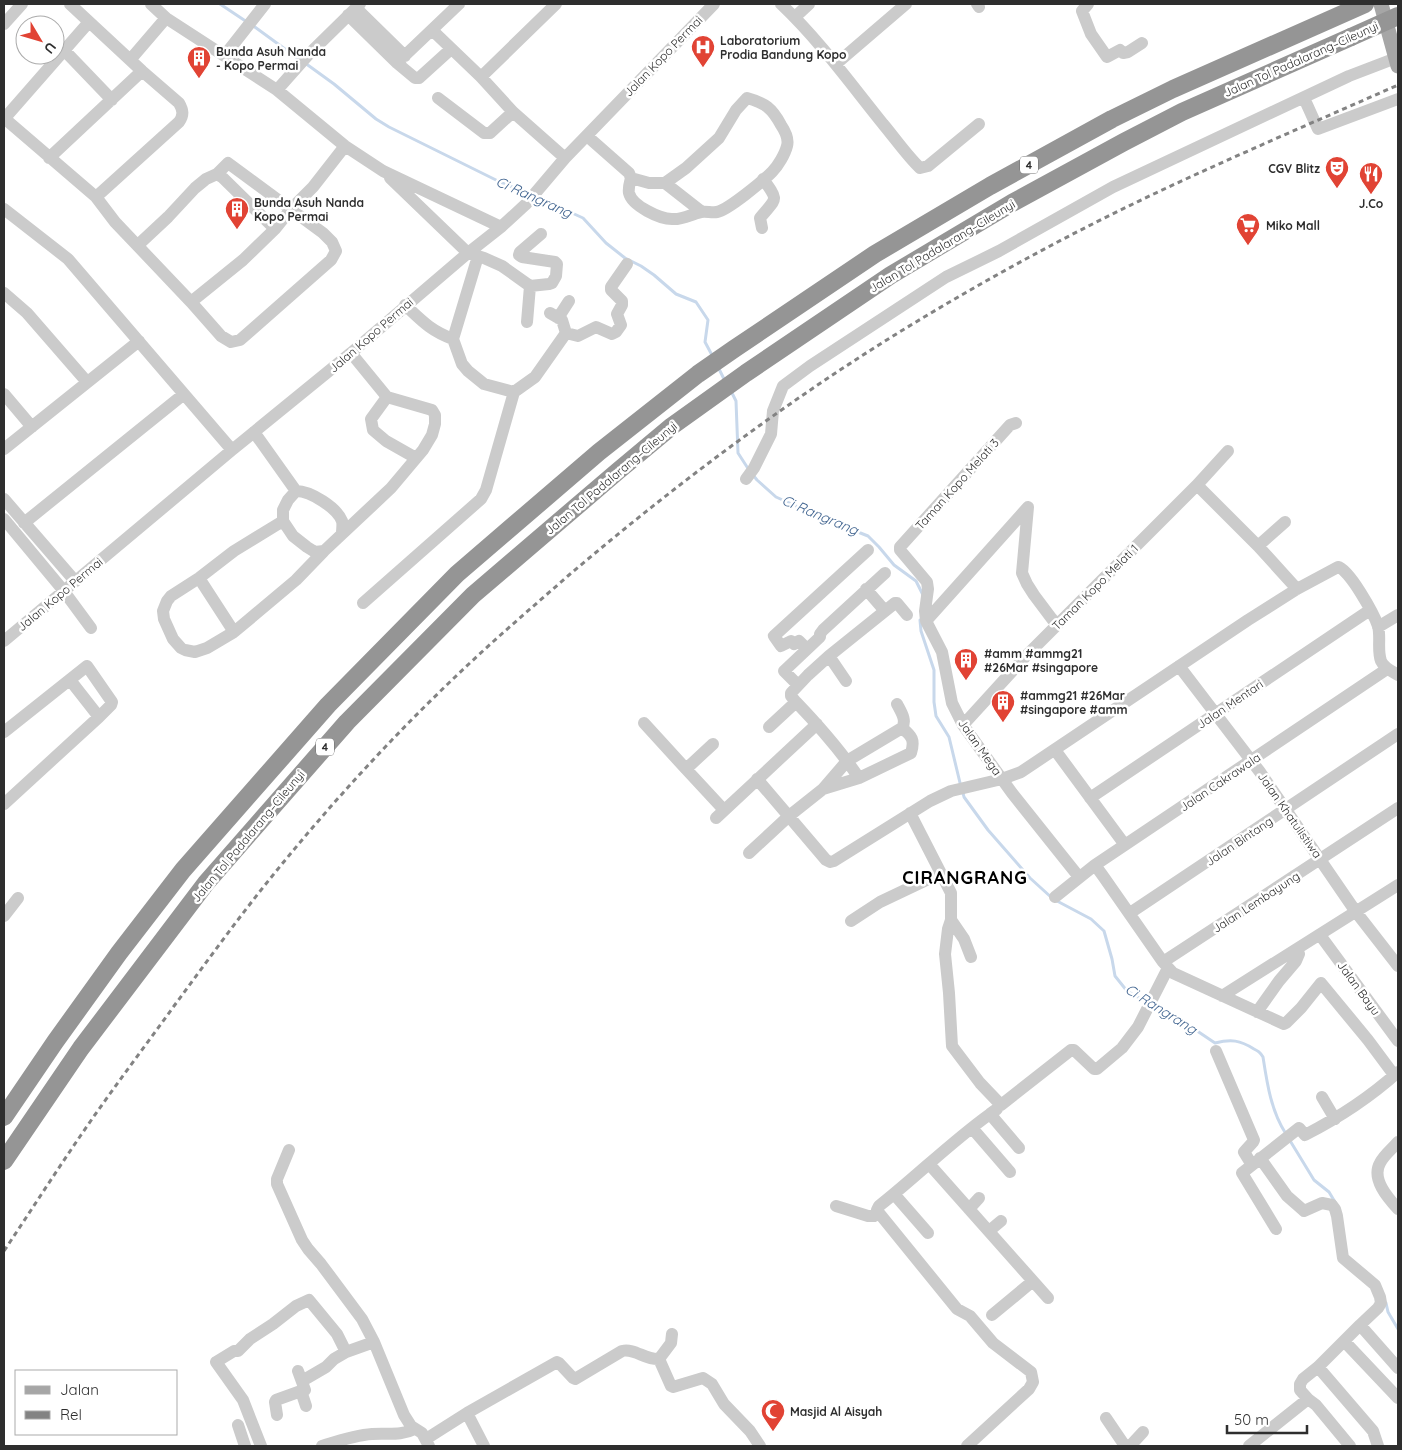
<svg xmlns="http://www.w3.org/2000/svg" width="1402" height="1450" font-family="Quicksand,sans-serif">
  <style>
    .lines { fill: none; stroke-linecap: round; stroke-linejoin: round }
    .stream { stroke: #c8d8eb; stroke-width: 3 }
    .minor { stroke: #cbcbcb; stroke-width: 12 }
    .major { stroke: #a6a6a6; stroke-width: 15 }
    .highway { stroke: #959595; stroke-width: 18 }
    .rail { stroke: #838383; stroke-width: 3; stroke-dasharray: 5 4; stroke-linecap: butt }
    .highway-bridge { stroke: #959595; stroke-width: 18 }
    .labels { text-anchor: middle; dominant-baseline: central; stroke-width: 5; stroke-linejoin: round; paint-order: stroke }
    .shield { fill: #fff; stroke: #6d6d6d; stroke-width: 1 }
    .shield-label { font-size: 11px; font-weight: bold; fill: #2e2e2e }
    .poi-label { font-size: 12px; font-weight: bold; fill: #2e2e2e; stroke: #fff; text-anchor: start }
    .street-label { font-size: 12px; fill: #2e2e2e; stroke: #fff }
    .water-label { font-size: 14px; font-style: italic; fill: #3e628e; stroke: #fff }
    .district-label { font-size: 18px; font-weight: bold; letter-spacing: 1px; fill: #000; stroke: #fff }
  </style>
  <rect width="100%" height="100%" fill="#fff"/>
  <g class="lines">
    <!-- stream -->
    <path class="stream" d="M 220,4 L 247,22
      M 252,25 L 300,60
      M 305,63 L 334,84 L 376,119 L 389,127 L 498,181 L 529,194
      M 537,197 L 583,218 L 606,243 L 625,258 L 641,266 L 654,275 L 676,294 L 696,302 L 708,320 L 705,342 L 713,357
      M 718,367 L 725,381
      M 731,391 L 736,401 L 738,453 L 749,470
      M 753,475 L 757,480 L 776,497 L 825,519 L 868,536 L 879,547 L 894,565 L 916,581 L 923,595
      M 920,620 L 921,631 L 934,670 L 934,702 L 936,716 L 949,737 L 961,787
      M 963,793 L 964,797 L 988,830 L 1030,878 L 1052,898
      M 1057,901 L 1091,919 L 1104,931 L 1112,959 L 1115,976 L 1127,991 L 1148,1003
      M 1154,1005 L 1169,1012 L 1215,1043 C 1231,1039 1240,1040 1254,1049 C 1258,1051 1260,1052 1263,1057 C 1267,1083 1271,1111 1286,1134
      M 1289,1139 L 1314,1180 L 1329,1192 L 1335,1202
      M 1386,1303 L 1388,1312 L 1398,1329"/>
    <!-- minor -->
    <path class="minor" d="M 70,4 L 142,71 L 179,103 C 183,110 184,115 179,122 L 96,197
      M 151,4 L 166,18 L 277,90 L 345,146 L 383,171 L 501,227
      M 781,4 C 819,40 850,83 883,124 C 894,137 908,157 920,168 L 928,166 L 979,124
      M 977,4 L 979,7
      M 1088,4 L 1082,11 L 1091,34 L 1107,57 L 1120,50 L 1123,53 L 1128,52 L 1142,43
      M 356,8 L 405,56
      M 348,15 L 397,63 L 415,78 L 419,78 L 451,49
      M 795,17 L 809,4
      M 4,24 L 22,4
      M 432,30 L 481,77 L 513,112 L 565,158
      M 64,50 L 112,100
      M 225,55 L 265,4
      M 130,60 L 166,18
      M 397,63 L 459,4
      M 836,64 L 906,4
      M 481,77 L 556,4
      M 277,90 L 309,54 L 360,4
      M 438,98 L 484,133 L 490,133 L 513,112
      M 1304,98 L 1318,129 L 1398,99
      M 4,118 L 96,197 L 115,222 L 191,302 L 221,336 L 231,342 L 240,340 L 331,260 L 336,251 L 332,242 L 323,233 L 228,163 L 217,174 L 206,179 L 195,188 L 168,217 L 138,245
      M 4,119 L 89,22
      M 587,136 L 629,173 L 631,178 L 649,183 L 665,183 L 702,212
      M 49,158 L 142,71
      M 217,174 L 222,177 L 275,229
      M 390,178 L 468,253 L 484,258 L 502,266 L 530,286 L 549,284 L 552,283 L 556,276 L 557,264 L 555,262 L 522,257 L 519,255 L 520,252 L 541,234
      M 631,178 C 630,182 628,188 629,193 C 632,206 660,219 672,219 C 683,220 691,214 701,212 C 706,211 712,213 717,212 C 728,210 763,181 772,172 C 778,166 785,154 787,146 C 789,139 785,131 781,125 C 772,108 765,103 747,98 L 736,110 L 719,138 L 686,168 L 665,183
      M 4,209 L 68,259 L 232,450
      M 762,228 L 760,218 C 776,198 780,202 763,179
      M 4,293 L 27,313 L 87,382
      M 191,302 L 243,260 L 275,229 L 291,209 L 313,187 L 345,146
      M 405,305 C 422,321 431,331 453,339 L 478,256
      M 550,313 L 562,320 L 566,333
      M 558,318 L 569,301
      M 527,322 L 530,286
      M 566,333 L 578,336 L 596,327 L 612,334 L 616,332 L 621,325 L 617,314 L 622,305 L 622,301 L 611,290 L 611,287 L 627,264
      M 514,392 L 535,377 L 566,333
      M 4,394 L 32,427
      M 387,397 L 371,419 L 373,430 L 386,441 L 416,458
      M 1016,423 L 1010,425 L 900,547 L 900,550 L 927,582 L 928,589 L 925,611 L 926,621 L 942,652 L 952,703 L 963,725 L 1012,793 L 1079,877
      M 254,432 L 296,491
      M 4,449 L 139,341
      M 746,479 L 754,468 L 771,434 L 773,411 L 783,386 L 810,366 L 946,277 L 999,251 L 1113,187 L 1349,76 L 1396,58
      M 1197,485 L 1258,546 L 1297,589
      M 4,499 L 75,581
      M 1028,507 L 1022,573 L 1027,584 L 1034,595 L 1052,619 L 1057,624
      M 4,519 L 63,590 L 91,628
      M 283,521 L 234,551 L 199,578 L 171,596 L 167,601 L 163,611 L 164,619 L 173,639 L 181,648 L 185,650 L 195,652 L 207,648 L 234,632 L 296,580 L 324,551 L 391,488 L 423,450 L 432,435 L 435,424 L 435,415 L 432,410 L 387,397 L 351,353
      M 24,523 L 184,394
      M 1258,546 L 1285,522
      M 324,551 L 315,552 L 307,547 L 293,536 L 283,521 L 283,510 L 288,500 L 296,491 C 311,491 337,508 342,521 C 343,525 342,529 342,533
      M 199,578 L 234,632
      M 866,589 L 885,611
      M 363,603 L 481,499 L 486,490 L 514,392 L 484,384 L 468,371 L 462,364 L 453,339
      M 926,621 L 1028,507
      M 1378,627 L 1398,615
      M 4,641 L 232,450 L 351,353 L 468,253 L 501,227 L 526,204 L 565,158 L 714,4
      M 807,649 L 799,641 L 794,644 L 791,641 L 781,646 L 774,636 L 868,550
      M 829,656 L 846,681
      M 1179,666 L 1260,772 L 1356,912 L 1398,966
      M 70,680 L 99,717
      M 798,685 L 784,671 L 820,637 L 820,634 L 823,630 L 885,573
      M 796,702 L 791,696 L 791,693 L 808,675 L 829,656 L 895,603 L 897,603 L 907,615
      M 897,704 C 901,712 907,720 902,728
      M 644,723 L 686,769 L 713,744
      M 963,725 L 1026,656 L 1197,485 L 1228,451
      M 769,727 L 796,702 C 819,726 841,751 859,778
      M 4,732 L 87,666 L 112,702 L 111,705 L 99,717 L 4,804
      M 1055,750 L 1125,845
      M 686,769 L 724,810
      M 757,779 L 826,860 L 830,862 L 834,861 L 930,801 L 951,791 L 1002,779 L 1021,772 L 1248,620 L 1297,589 L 1338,567 C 1349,569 1374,614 1378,626 C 1381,637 1377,650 1381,661 C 1384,668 1392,671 1398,675
      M 823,789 L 859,778 L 911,753 C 915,740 912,736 902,728
      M 1090,798 L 1370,610
      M 910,813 L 951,893 L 951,920 L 948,929 L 945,954 L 949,993 L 952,1046 L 980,1083 L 1001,1105 L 1071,1050 L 1074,1050 L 1094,1069 L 1097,1069 L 1122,1048 L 1138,1027 L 1168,968
      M 716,818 L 817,724
      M 749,853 L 789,816 L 823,789 L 847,761 L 902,728
      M 1095,865 L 1103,876 L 1163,962 L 1173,973 L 1284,1024 L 1286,1023 L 1301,1008 L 1321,983 L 1368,1040 L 1394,1075
      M 1055,897 L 1095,865 L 1387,669
      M 1130,913 L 1398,734
      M 4,916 L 18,898
      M 951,920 L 964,939 L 971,957
      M 851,921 L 880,902 L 941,873
      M 1320,935 L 1398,1041
      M 1163,962 L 1398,808
      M 1222,996 L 1398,885
      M 1257,1012 L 1279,981 L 1296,961 L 1299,954 L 1297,949
      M 1216,1051 L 1254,1140 L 1253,1142 L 1244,1152 L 1252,1165
      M 1322,1097 L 1335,1119
      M 997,1109 L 990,1114 L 1019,1148
      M 972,1128 L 1010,1172
      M 1398,1142 C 1392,1149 1384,1155 1380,1163 C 1371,1179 1388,1198 1398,1209
      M 289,1150 L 277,1179 L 277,1184 L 302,1240 L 308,1249 L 321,1264 L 362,1319 L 374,1342 L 404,1415 L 411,1426 L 422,1433 L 429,1446
      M 1260,1158 L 1287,1196 L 1303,1210 L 1304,1211 L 1322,1203 L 1332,1205 L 1335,1209 L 1337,1216 L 1343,1258 L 1375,1285 L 1380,1297 L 1381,1303 L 1378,1308 L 1360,1325 L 1318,1367 L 1303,1379 L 1300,1384 L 1300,1390 L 1308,1399
      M 930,1165 L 1048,1298
      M 894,1194 L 928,1233
      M 836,1206 L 868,1216 L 874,1216 L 879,1213
      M 969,1209 L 979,1198
      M 1276,1229 L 1242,1173 L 1299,1128 L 1305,1135 C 1340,1117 1369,1098 1398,1072
      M 989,1231 L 1001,1221
      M 992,1315 L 1033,1281
      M 1360,1325 L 1398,1368
      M 1344,1341 L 1398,1398
      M 659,1359 L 671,1343 L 672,1334
      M 1318,1367 L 1373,1431 L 1378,1446
      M 298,1371 L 305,1390 L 301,1391 L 306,1406
      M 302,1381 L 326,1367 L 334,1359 L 346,1352 L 374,1342
      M 467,1413 L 484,1446
      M 277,1415 L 275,1402 L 276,1400 L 301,1391
      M 1106,1418 L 1125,1446
      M 238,1425 L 245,1446
      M 426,1439 L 467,1413 L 557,1362 L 559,1363 L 573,1378 L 575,1379 L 622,1351 C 635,1348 645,1360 659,1359 L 671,1386 L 673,1387 L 703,1378 L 712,1384 L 724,1404 L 750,1431 L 760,1446
      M 261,1446 L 243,1400 L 216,1362 L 234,1351 L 238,1351 L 250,1339 L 273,1324 L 296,1306 L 309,1300 L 337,1334 L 346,1352
      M 322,1446 C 338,1441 356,1435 372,1434 C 388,1433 401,1436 415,1429
      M 967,1446 L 1029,1389 L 1033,1382 L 1031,1372 L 993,1343 L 970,1316 L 957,1309 L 879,1213 L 877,1210 L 879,1206 C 917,1176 951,1142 990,1114
      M 1130,1446 L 1143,1432
      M 1249,1446 L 1308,1399 L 1316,1405 L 1350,1446"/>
    <!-- major -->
    <path class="major" d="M 1381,4 L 1398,66"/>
    <!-- highway -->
    <path class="highway" d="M 4,1117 L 55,1042 L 119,953 L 183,870 L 328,705 L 457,574 L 599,452 L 698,374 L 734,349 L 875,254 L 990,186 L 1112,119 L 1173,89 L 1365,4
      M 4,1161 L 81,1048 L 206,883 L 347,722 L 473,595 L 618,471 L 672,426 L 746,373 L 891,275 L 1012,203 L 1124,142 L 1182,112 L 1351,37"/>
    <!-- rail -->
    <path class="rail" d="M 4,1251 C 30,1212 55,1173 81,1135 C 111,1091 143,1049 174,1006 C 205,964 236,921 269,880 C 331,803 399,729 471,662 C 503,632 536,604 569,575 C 675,485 787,401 906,328 C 988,278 1073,232 1160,191 C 1239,154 1319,120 1398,85"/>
    <!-- highway-bridge -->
    <path class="highway-bridge" d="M 1351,37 L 1398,16"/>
  </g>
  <!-- icons -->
  <defs>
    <g id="hospital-pin" transform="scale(1.25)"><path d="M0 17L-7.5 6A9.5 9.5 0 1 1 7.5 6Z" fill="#e14334" stroke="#fff"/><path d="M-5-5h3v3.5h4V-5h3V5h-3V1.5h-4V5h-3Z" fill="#fff"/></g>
    <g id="building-pin" transform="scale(1.25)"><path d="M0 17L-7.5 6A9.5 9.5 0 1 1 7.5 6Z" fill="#e14334" stroke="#fff"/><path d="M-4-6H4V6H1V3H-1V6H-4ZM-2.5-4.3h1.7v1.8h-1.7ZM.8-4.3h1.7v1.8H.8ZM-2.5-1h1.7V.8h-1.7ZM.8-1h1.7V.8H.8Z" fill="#fff"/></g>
    <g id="theatre-pin" transform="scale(1.25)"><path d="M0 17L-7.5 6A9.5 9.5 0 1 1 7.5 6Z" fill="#e14334" stroke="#fff"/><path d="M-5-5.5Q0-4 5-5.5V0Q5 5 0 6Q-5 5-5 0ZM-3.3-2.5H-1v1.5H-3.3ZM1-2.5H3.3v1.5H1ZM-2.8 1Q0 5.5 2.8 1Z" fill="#fff"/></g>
    <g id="restaurant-pin" transform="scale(1.25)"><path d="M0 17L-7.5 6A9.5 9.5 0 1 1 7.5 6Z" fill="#e14334" stroke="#fff"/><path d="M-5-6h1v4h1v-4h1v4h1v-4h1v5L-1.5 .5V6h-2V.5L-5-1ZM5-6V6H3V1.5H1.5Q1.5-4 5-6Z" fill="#fff"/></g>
    <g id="supermarket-pin" transform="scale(1.25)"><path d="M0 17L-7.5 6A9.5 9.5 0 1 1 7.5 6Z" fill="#e14334" stroke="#fff"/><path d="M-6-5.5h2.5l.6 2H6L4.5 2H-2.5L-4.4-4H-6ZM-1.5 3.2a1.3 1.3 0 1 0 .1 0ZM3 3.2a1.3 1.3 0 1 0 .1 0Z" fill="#fff"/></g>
    <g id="mosque-pin" transform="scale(1.25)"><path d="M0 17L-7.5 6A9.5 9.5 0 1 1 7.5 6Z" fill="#e14334" stroke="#fff"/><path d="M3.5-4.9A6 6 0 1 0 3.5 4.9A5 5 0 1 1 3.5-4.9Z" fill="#fff"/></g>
  </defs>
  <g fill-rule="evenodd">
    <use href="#hospital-pin" x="703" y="47"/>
    <use href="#building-pin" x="199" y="58"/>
    <use href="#theatre-pin" x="1337" y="168"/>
    <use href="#restaurant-pin" x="1371" y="174"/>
    <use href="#building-pin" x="237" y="209"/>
    <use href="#supermarket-pin" x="1248" y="225"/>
    <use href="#building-pin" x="966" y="660"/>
    <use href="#building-pin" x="1003" y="702"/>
    <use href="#mosque-pin" x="773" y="1411"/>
  </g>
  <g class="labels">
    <!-- shield labels -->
    <g class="shield">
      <rect x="1020" y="156.5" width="18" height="17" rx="4"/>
      <rect x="316" y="738.5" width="18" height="17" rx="4"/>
    </g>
    <g class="shield-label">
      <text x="1029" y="165">4</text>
      <text x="325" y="747">4</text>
    </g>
    <!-- poi labels -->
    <g class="poi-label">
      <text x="720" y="40">Laboratorium<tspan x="720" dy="14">Prodia Bandung Kopo</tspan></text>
      <text x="216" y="51">Bunda Asuh Nanda<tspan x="216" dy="14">- Kopo Permai</tspan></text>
      <text x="1320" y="168" text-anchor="end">CGV Blitz</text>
      <text x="254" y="202">Bunda Asuh Nanda<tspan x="254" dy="14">Kopo Permai</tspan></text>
      <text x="1371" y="203" text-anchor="middle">J.Co</text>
      <text x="1266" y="225">Miko Mall</text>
      <text x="984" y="653">#amm #ammg21<tspan x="984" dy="14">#26Mar #singapore</tspan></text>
      <text x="1020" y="695">#ammg21 #26Mar<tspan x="1020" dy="14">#singapore #amm</tspan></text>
      <text x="790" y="1411">Masjid Al Aisyah</text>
    </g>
    <!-- street labels -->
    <g class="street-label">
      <text transform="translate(663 56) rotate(-46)">Jalan Kopo Permai</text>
      <text transform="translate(1301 59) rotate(-24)">Jalan Tol Padalarang–Cileunyi</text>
      <text transform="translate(942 246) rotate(-31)">Jalan Tol Padalarang–Cileunyi</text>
      <text transform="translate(371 335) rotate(-41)">Jalan Kopo Permai</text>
      <text transform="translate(611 478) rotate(-40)">Jalan Tol Padalarang–Cileunyi</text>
      <text transform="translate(957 484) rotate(-48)">Taman Kopo Melati 3</text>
      <text transform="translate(1095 587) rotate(-45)">Taman Kopo Melati 1</text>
      <text transform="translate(60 594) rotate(-40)">Jalan Kopo Permai</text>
      <text transform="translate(1230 704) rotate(-34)">Jalan Mentari</text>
      <text transform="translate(980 747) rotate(55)">Jalan Mega</text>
      <text transform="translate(1220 782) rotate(-34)">Jalan Cakrawala</text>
      <text transform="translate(1290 815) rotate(55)">Jalan Khatulistiwa</text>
      <text transform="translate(248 836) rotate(-50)">Jalan Tol Padalarang–Cileunyi</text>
      <text transform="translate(1239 841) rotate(-34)">Jalan Bintang</text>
      <text transform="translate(1256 902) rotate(-33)">Jalan Lembayung</text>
      <text transform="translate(1359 988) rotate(54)">Jalan Bayu</text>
    </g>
    <!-- water labels -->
    <g class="water-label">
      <text transform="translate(534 197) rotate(24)">Ci Rangrang</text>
      <text transform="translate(820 515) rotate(23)">Ci Rangrang</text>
      <text transform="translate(1161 1009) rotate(32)">Ci Rangrang</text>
    </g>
    <!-- district labels -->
    <g class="district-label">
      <text x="965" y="877">CIRANGRANG</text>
    </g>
  </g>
  <!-- border -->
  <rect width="1402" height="1450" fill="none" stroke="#2e2e2e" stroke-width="10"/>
  <!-- legend -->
  <rect x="15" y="1370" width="162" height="65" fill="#ffffff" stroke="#ababab"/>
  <rect x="25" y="1386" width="25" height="8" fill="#a6a6a6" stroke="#ababab"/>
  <text x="60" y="1395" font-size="15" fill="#2e2e2e">Jalan</text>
  <rect x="25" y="1411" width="25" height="8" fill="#838383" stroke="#ababab"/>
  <text x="60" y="1420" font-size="15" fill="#2e2e2e">Rel</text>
  <!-- north arrow -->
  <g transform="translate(40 40) rotate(128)"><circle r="24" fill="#ffffff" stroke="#ababab"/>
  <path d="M0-4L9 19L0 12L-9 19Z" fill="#e14334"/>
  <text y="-8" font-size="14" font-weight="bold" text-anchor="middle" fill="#2e2e2e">U</text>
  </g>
  <!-- scale -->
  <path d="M1227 1425v8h80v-8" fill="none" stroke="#2e2e2e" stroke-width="2.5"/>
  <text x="1234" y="1425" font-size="15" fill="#2e2e2e" stroke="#ffffff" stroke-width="4" paint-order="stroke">50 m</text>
</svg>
